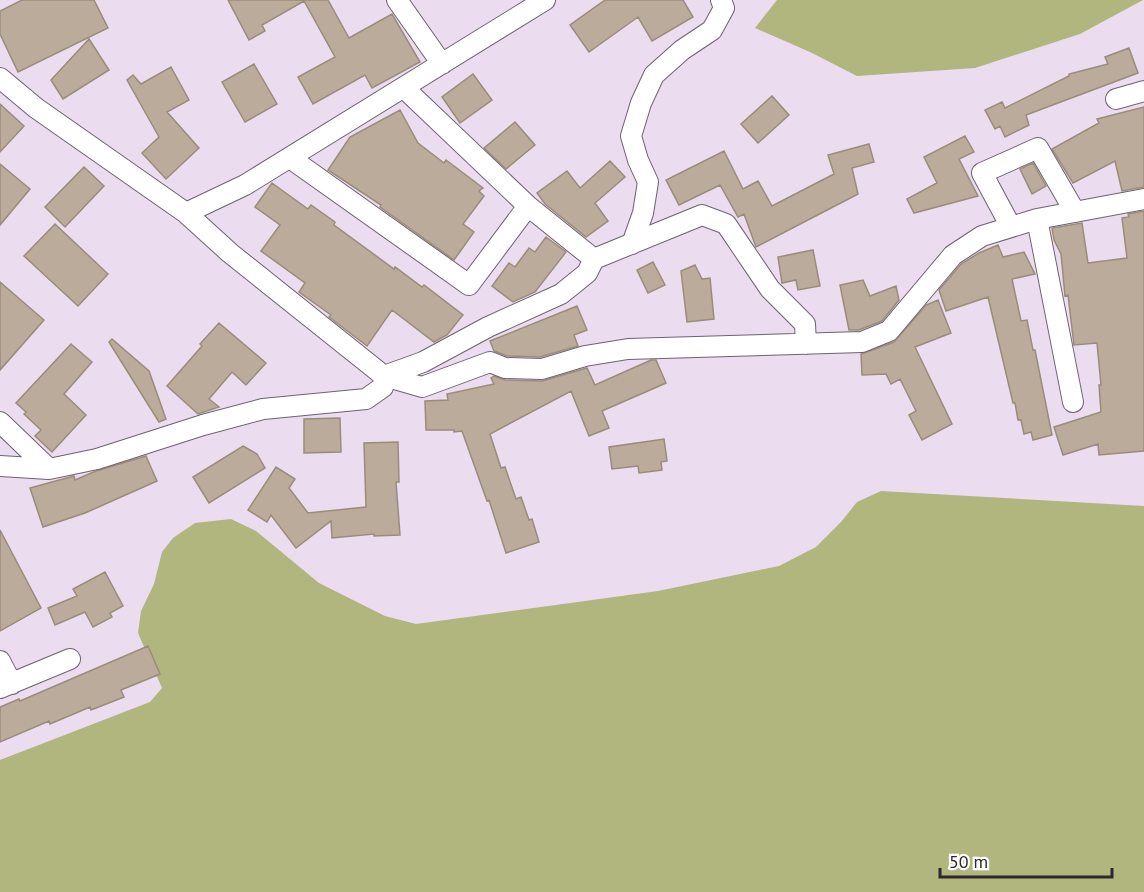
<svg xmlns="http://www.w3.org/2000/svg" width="1144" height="892" font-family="'PT Sans',sans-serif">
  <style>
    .green { fill: #b0b67e }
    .building { fill: #baab9a; stroke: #9a8c7b; stroke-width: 1.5 }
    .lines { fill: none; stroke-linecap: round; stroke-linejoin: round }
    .street-casing { stroke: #6e6272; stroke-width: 22 }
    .street { stroke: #fff; stroke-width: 20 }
  </style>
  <rect width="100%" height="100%" fill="#ebdcef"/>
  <!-- green -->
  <path class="green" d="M 777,0 L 1143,0 L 1080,34 L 975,68 L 857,76 L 810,52 L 755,28 Z
    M 881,491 L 1144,506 L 1144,892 L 0,892 L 0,760 L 150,702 L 162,688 L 138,633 L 141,611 L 154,584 L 162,552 L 173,538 L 195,523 L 231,519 L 256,531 L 319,583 L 385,616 L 416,624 L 658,591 L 779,566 L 816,547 L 841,522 L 857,502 Z"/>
  <!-- building -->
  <path class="building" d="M 22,0 L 94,0 L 108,28 L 18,72 L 0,34 L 0,11 Z
    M 228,0 L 328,0 L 349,38 L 392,14 L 420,62 L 372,88 L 365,75 L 313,104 L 298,77 L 335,57 L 304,1 L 262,25 L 265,31 L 249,40 Z
    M 605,0 L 683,0 L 693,17 L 652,41 L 638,17 L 589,52 L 570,25 Z
    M 89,39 L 109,70 L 63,99 L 51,80 Z
    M 1129,48 L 1138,73 L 1026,115 L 1029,125 L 1005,137 L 1000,126 L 995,129 L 985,110 L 1002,102 L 1005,108 L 1069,76 L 1069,74 L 1108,64 L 1105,57 Z
    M 254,64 L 277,104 L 245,122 L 222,82 Z
    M 171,67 L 189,100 L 167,112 L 199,148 L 166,179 L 142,153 L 159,137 L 127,80 L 133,75 L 141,84 Z
    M 473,74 L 492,100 L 460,123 L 442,97 Z
    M 772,96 L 789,115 L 758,143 L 741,124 Z
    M 0,104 L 24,126 L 0,152 Z
    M 1144,107 L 1144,187 L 1122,191 L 1115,161 L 1073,183 L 1052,149 L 1099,123 L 1097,119 Z
    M 400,110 L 418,143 L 444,163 L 446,160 L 483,188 L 479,191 L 484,196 L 463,224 L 474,232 L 454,260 L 380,207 L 381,205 L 328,170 L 350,137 Z
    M 515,122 L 535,145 L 506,169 L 484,148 Z
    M 965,136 L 974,152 L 959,159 L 978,196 L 914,213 L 907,199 L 937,183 L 924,157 Z
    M 869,144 L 874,162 L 852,168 L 858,194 L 756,247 L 744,214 L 738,217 L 720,185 L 679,205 L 666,180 L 724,151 L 743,189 L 758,181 L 772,206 L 834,174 L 828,155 Z
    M 610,161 L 625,177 L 595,203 L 608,221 L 586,237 L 545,204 L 537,193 L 567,171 L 580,188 Z
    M 1033,163 L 1046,186 L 1032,194 L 1020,169 Z
    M 0,164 L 30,189 L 0,225 Z
    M 84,167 L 104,186 L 65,227 L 45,207 Z
    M 272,183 L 308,209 L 311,205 L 335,222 L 334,225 L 394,269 L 395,267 L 422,287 L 424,285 L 463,315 L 447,335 L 434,342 L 392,310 L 367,346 L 329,317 L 331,315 L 299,292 L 305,283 L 261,251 L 280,225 L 255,207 Z
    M 1144,211 L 1144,451 L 1099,455 L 1098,444 L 1063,455 L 1054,427 L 1101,412 L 1099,385 L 1101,385 L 1097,343 L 1074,345 L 1068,295 L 1065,296 L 1061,254 L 1054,240 L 1052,228 L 1082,223 L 1088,263 L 1127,258 L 1122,218 L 1129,217 L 1128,214 Z
    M 55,224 L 108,274 L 78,306 L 24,256 Z
    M 546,237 L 566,252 L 535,292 L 513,302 L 492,286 L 509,263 L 515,267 L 529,248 L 535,252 Z
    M 998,245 L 1003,257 L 1024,252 L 1035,274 L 1012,279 L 1021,321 L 1027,320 L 1033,350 L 1035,350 L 1052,435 L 1033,440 L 1031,432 L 1024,434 L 1021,420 L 1018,420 L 1015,403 L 1013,403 L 988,297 L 946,311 L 939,290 L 961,264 L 979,253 Z
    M 813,250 L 820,286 L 798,290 L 796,280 L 782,283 L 778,257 Z
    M 653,262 L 665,285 L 648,293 L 637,270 Z
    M 695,265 L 702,279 L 710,278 L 714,319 L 687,322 L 681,271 Z
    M 863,280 L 870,296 L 896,286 L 899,300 L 882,321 L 859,330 L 849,330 L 840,285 Z
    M 0,282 L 44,320 L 0,370 Z
    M 938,300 L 951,333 L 915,347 L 952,424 L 922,440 L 909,415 L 916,411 L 900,379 L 891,384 L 886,374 L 862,375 L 861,354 L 894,342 L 926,305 Z
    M 577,306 L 587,330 L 574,335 L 578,346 L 540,357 L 507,356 L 494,351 L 490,341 Z
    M 219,323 L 266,363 L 246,385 L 232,372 L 209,399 L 219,407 L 198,414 L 167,386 L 202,346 L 200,344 Z
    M 112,339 L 149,371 L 166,419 L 159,422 L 109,342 Z
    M 71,344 L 92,362 L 64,394 L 86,415 L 52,452 L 35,436 L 41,430 L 24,414 L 26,412 L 16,403 Z
    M 651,360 L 656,360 L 666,383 L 602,411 L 609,428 L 589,436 L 571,391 L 490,434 L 501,468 L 505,467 L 516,499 L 521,497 L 529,520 L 532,519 L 539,542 L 506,553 L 489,500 L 487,501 L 462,431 L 454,432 L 454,430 L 426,430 L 425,401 L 448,400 L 447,394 L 494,384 L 491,378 L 494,376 L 505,380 L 542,381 L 587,368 L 595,385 Z
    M 340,418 L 341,452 L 304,453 L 304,419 Z
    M 664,439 L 667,461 L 661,462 L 662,470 L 639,473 L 638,466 L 612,469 L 609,447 Z
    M 398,442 L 399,482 L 396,482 L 400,535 L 374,536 L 374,534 L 332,538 L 331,521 L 296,548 L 271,515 L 267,522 L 248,510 L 276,467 L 295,479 L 289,488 L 308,513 L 366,507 L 364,443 Z
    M 243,446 L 257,454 L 265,468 L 209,503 L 193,477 Z
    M 146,456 L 157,481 L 85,513 L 43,527 L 30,488 L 74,476 L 75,480 L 96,471 Z
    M 0,530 L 41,608 L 0,631 Z
    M 105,572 L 123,606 L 110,613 L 112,617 L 93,627 L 85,612 L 55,625 L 48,608 L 77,596 L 73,589 Z
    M 148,646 L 160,674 L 121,690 L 124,697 L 91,710 L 90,707 L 50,724 L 49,721 L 0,742 L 0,707 L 19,699 L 20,701 Z"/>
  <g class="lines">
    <!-- street casing -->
    <g class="street-casing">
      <path id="street" d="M 397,0 L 442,64
        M 0,78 L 36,108 L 186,213 L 230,253 L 384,376 L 383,387 L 366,399 L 263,409 L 203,425 L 97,459 L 49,469 L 0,466
        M 404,88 L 528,206 L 594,259
        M 1116,99 L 1144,91
        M 290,158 L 469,285 L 528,206
        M 186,213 L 245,185 L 545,0
        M 1037,219 L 1073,402
        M 1011,227 L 982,173 L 1038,148 L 1075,212
        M 632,244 L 643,213 L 648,182 L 638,160 L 631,136 L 641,103 L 654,75 L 682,50 L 712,30 L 724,8 L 721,0
        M 384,376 L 422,387 L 490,362 L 505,368 L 542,369 L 585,356 L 628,349 L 862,342 L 889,331 L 953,255 L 982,236 L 1037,219 L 1144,199
        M 384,376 L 423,362 L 488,327 L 561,294 L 587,273 L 594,259 L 702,215 L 726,224 L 770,289 L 805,324 L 806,344
        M 0,422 L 49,469
        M 0,661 L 12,684
        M 0,688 L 70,659"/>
    </g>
    <!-- street -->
    <use href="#street" class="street"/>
  </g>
  <!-- scale -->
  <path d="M940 868v9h172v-9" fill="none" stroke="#2d272e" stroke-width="3"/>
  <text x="949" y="868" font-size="18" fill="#2d272e" stroke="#ffffff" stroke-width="4.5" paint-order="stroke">50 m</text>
</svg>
